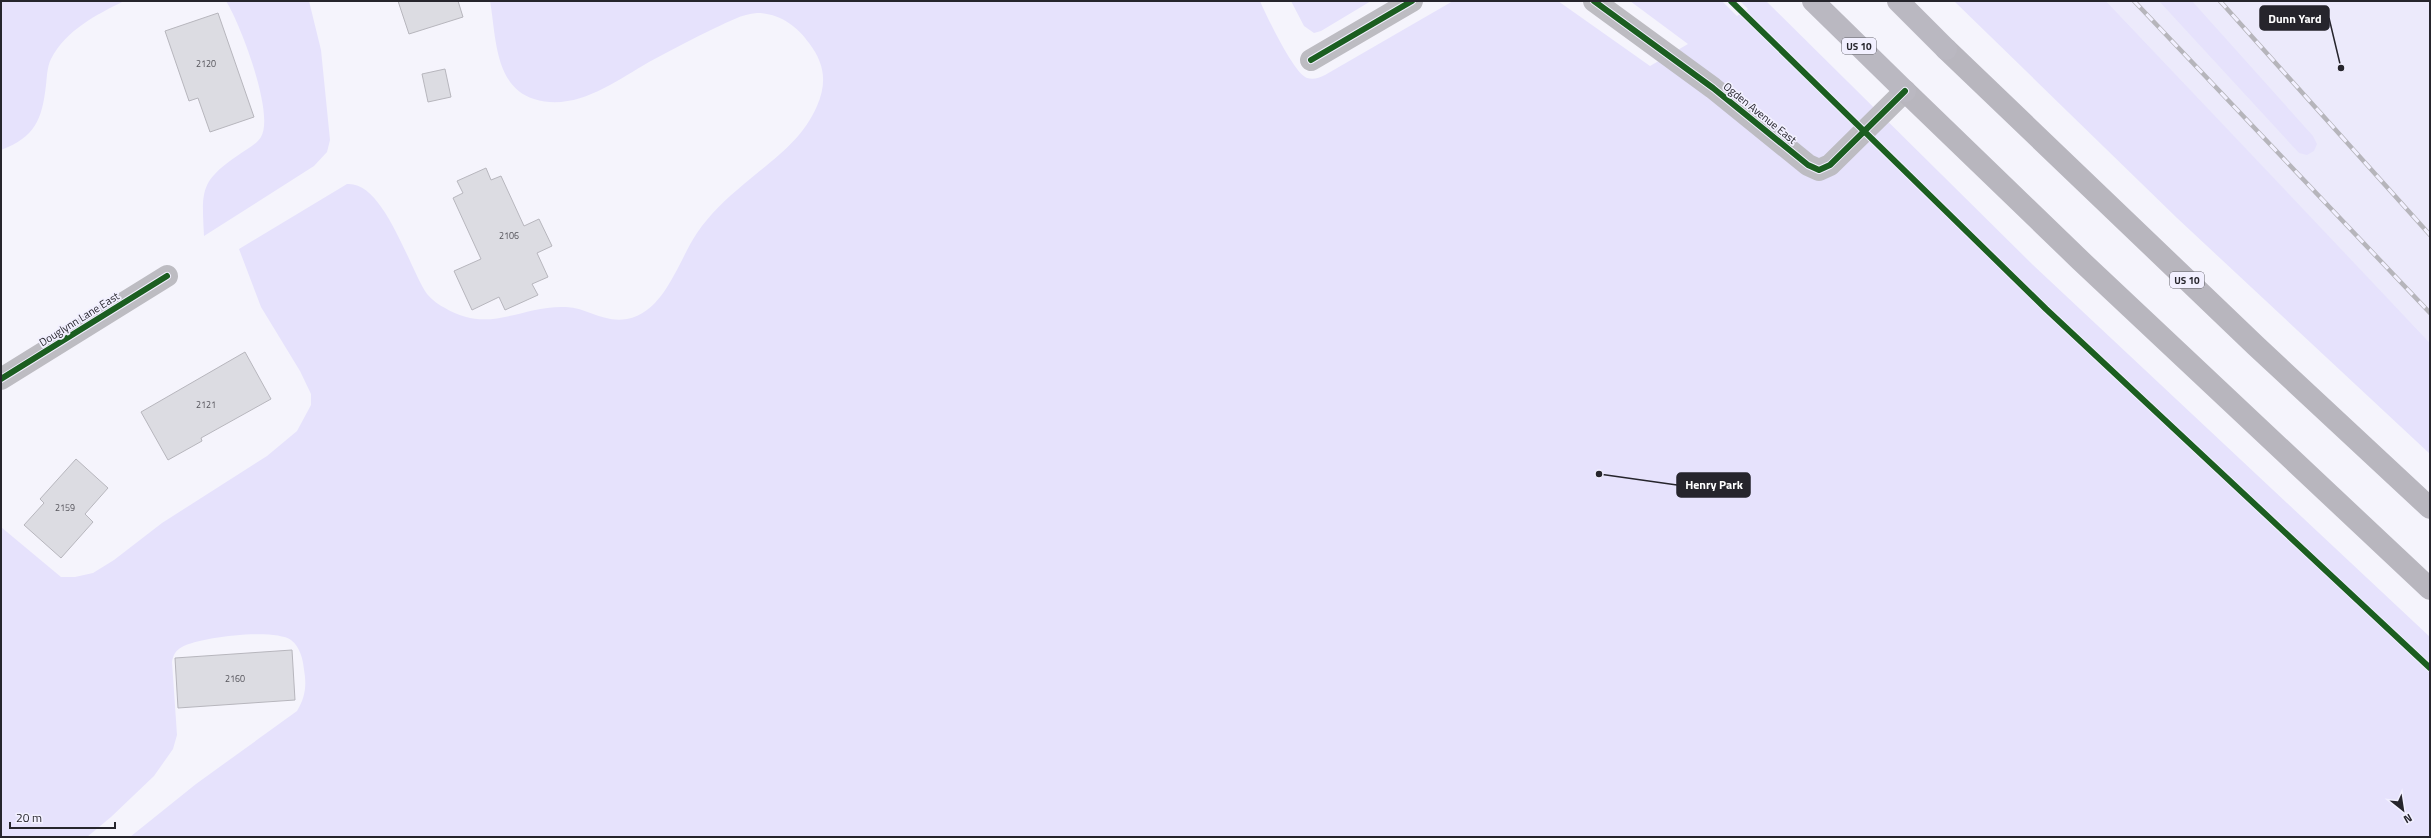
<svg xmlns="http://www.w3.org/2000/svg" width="2431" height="838" viewBox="0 0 2431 838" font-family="'Titillium Web',sans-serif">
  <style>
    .built { fill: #eceafb }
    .green { fill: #e6e2fc }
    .building { fill: #dcdce2; stroke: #b7b6bd }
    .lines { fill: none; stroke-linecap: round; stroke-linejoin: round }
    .minor { stroke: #bdbcc2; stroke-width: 22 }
    .trunk { stroke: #b8b6be; stroke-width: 22 }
    .motorway { stroke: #bab8c1; stroke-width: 22 }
    .rail-casing { stroke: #b6b5bb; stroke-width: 4.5 }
    .rail { stroke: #f2f0ff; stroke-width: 3; stroke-dasharray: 9; stroke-linecap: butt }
    .cycleway-casing { stroke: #f2f0ff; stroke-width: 8 }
    .cycleway { stroke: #1b5e20; stroke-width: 6 }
    .labels { text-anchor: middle; stroke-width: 3.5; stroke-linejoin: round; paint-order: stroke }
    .number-label { font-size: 9px; fill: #54535a }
    .shield { fill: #f2f0ff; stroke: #63626b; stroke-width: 1 }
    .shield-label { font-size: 10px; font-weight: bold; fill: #26252c }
    .street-label { font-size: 11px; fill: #26252c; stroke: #f2f0ff }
    .leader { fill: none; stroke: #26252c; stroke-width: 1.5 }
    .callout-dot { fill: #26252c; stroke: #f2f0ff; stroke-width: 1.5 }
    .callout { fill: #26252c; stroke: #26252c; stroke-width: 1.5 }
    .callout-label { font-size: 12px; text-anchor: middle; font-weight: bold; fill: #fff }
  </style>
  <rect width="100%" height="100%" fill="#f5f4fc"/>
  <path class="built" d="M2106 1H2430V343L2324 232Z"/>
  <path class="green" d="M1 1H124C96 15 66 30 51 59 47 67 47 77 46 85 42 120 35 137 1 150Z
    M226 1H309L321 50 330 140 327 152 314 166 204 236C202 192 199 182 237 156 245 150 256 145 261 137 275 114 240 23 226 1Z
    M490 1H1260C1266 15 1294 74 1307 78 1313 80 1319 78 1325 75L1453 1H1558L1650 66 1688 44 1630 1H1722L1737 16 1748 9 1740 1H1766L2033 265 2430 637V837H130L196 784 297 711C305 698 307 686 304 670 303 659 300 647 291 640 274 628 200 637 182 647 176 650 173 655 172 662L177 735 173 749 154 776 111 817 87 837H1V527L61 577H75L93 573 114 560 162 523 267 456 297 431 311 405V394L300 371 261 307 239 249 347 184C384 181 409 268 427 294 432 300 439 305 445 308 490 335 521 305 566 307 588 308 603 323 627 319 665 312 678 261 697 233 710 214 726 199 744 184 771 161 802 141 817 106 827 83 825 64 809 43 797 26 779 13 757 13 742 14 728 22 715 28 692 39 671 50 649 62 614 82 576 112 534 99 494 87 496 34 490 1Z
    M1291 1H1371L1321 31 1314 33 1304 26Z
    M1954 1H2106L2430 343V454L2177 218Z
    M2159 1H2192L2313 136 2317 144 2314 151 2307 155 2299 153Z"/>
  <path class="building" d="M398 1H458L463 17 409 34Z
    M218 13 254 117 210 132 198 98 189 101 165 31Z
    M445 69 451 97 428 102 422 74Z
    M486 168 491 180 501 176 524 226 539 219 552 246 537 253 548 277 532 284 538 295 505 310 499 297 472 310 454 271 481 259 453 198 463 193 457 181Z
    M245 352 271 399 201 438 202 441 168 460 141 412Z
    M76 459 108 488 85 514 93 522 61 558 24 525 44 503 40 499Z
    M292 650 295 700 178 708 175 658Z"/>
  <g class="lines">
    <path class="minor" d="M1594 1 1713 88 1808 165 1819 170 1830 165 1905 91
      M1311 60 1412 1
      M1 379 167 276"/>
    <path class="trunk" d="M1946 49 2256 346 2430 508
      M1905 91 2080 260 2430 589"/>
    <path class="motorway" d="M1813 1 1905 91
      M1898 1 1946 49"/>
    <defs>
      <path id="rail" d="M2134 1 2430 313
        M2220 1 2430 235"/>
    </defs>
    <use href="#rail" class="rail-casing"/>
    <use href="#rail" class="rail"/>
    <defs>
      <path id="cycleway" d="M1594 1 1713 88 1808 165 1819 170 1830 165 1905 91
        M1731 1 2046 309 2430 668
        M1311 60 1412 1
        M1 379 167 276"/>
    </defs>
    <use href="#cycleway" class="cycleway-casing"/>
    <use href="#cycleway" class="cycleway"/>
  </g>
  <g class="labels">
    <g class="number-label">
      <text x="206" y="67">2120</text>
      <text x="509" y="239">2106</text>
      <text x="206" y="408">2121</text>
      <text x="65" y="511">2159</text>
      <text x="235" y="682">2160</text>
    </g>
    <g class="shield">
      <rect x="1842" y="38" width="34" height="16" rx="3"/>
      <rect x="2170" y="272" width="34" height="16" rx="3"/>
    </g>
    <g class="shield-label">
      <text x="1859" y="50">US 10</text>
      <text x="2187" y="284">US 10</text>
    </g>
    <g class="street-label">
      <text transform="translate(1760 113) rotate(39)" y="4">Ogden Avenue East</text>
      <text transform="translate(79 319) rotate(-32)" y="4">Douglynn Lane East</text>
    </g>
  </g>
  <path class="leader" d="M2341 68L2329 18M1599 474L1677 485"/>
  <g class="callout-dot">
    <circle cx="2341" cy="68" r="4"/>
    <circle cx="1599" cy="474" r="4"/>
  </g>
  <g class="callout">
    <rect x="2260" y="6" width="69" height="24" rx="4"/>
    <rect x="1677" y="473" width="73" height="24" rx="4"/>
  </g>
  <g class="callout-label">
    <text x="2295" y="23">Dunn Yard</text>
    <text x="1714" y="489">Henry Park</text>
  </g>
  <rect width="2431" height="838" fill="none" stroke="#26252c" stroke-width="4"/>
  <g transform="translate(2403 810) rotate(150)" stroke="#f2f0ff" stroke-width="3" paint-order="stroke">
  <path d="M0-3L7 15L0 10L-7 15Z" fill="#26252c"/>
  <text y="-6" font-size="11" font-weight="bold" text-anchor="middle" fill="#26252c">N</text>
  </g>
  <path d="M10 822v6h105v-6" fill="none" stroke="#26252c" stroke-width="2"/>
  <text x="16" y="822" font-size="12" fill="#26252c" stroke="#f2f0ff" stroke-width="3" paint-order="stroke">20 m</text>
</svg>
